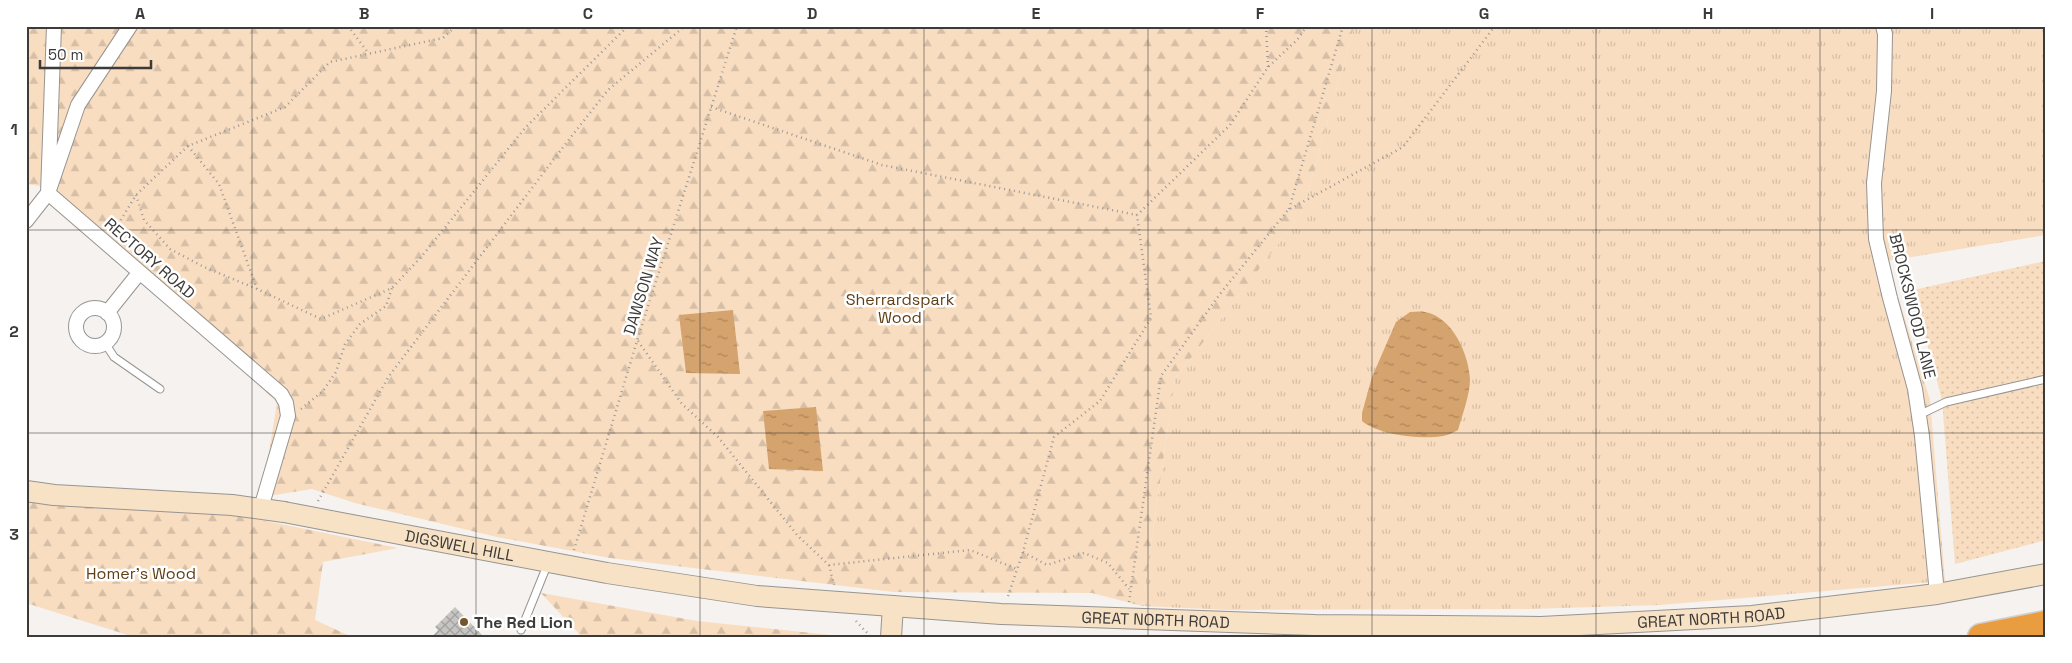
<svg xmlns="http://www.w3.org/2000/svg" width="2072" height="663" viewBox="0 0 2072 663" font-family="'Space Grotesk',sans-serif">
  <style>
    .grass { fill: url(#grass-tufts) }
    .forest { fill: url(#forest-firs) }
    .garden { fill: url(#garden-dots) }
    .water { fill: url(#water-ripples) }
    .building { fill: url(#building-cross-hatch) }
    .lines { fill: none; stroke-linecap: round; stroke-linejoin: round }
    .lane-casing { stroke: #979491; stroke-width: 9 }
    .street-casing { stroke: #979491; stroke-width: 16 }
    .secondary-casing { stroke: #979491; stroke-width: 22 }
    .highway-casing { stroke: #d0d0d0; stroke-width: 29 }
    .path { stroke: #9a9896; stroke-width: 2.5; stroke-dasharray: 1 4; stroke-linecap: butt }
    .lane { stroke: #fff; stroke-width: 7 }
    .street { stroke: #fff; stroke-width: 14 }
    .secondary { stroke: #f8e2c5; stroke-width: 20 }
    .highway { stroke: #e99d3e; stroke-width: 26 }
    .secondary-bridge-casing { stroke: #979491; stroke-width: 22; stroke-linecap: butt }
    .secondary-bridge { stroke: #f8e2c5; stroke-width: 20 }
    .grid { fill: none; stroke: #3d3b3a; stroke-width: 1; stroke-opacity: 0.55 }
    .poi-dot { fill: #76542c; stroke: #fff; stroke-width: 2 }
    .labels { text-anchor: middle; stroke-width: 5; stroke-linejoin: round; paint-order: stroke }
    .street-label { font-size: 16px; fill: #3d3b3a; stroke: #fff }
    .park-label { font-size: 16px; fill: #603e15; stroke: #fff }
    .poi-label { font-size: 16px; font-weight: bold; fill: #3d3b3a; stroke: #fff; text-anchor: start }
    .neatline { fill: none; stroke: #3d3b3a; stroke-width: 2 }
    .grid-label { font-size: 16px; text-anchor: middle; font-weight: bold; fill: #3d3b3a }
  </style>
  <defs>
    <pattern id="grass-tufts" width="24" height="20" patternUnits="userSpaceOnUse" patternTransform="scale(1.25)"><rect width="24" height="20" fill="#f8ddc0"/><path d="M3 7l-1-3M5 7V3M7 7l1-3M15 17l-1-3M17 17v-4M19 17l1-3" fill="none" stroke="#d6bfa6"/></pattern>
    <pattern id="forest-firs" width="22" height="20" patternUnits="userSpaceOnUse" patternTransform="scale(1.25)"><rect width="22" height="20" fill="#f8ddc0"/><path d="M5 1l3.5 6h-7zM16 11l3.5 6h-7z" fill="#d6bfa6"/></pattern>
    <pattern id="garden-dots" width="8" height="8" patternUnits="userSpaceOnUse" patternTransform="scale(1.25)"><rect width="8" height="8" fill="#f8ddc0"/><path d="M2 2h.1M6 6h.1" fill="none" stroke="#d6bfa6" stroke-width="1.8" stroke-linecap="round"/></pattern>
    <pattern id="water-ripples" width="26" height="14" patternUnits="userSpaceOnUse" patternTransform="scale(1.25)"><rect width="26" height="14" fill="#d4a36e"/><path d="M2 4q2-2 4 0t4 0M15 11q2-2 4 0t4 0" fill="none" stroke="#ad865b"/></pattern>
    <pattern id="building-cross-hatch" width="8" height="8" patternUnits="userSpaceOnUse" patternTransform="scale(1.25)"><rect width="8" height="8" fill="#c7c5c2"/><path d="M0 0l8 8M0 8l8-8" fill="none" stroke="#a3a19f"/></pattern>
  </defs>
  <rect width="100%" height="100%" fill="#f5f2ef"/>
  <path class="grass" d="M1354 26H2046V235L1887 261 1930 400 1945 581 1660 605 1529 609 1229 610 1142 606 1175 379 1302 213Z"/>
  <path class="forest" d="M26 26H1354L1302 213 1175 379 1142 606 1092 593 894 592 760 576 610 558 497 537 355 503 312 489 262 497 277 402 40 186 26 184Z
    M26 500 247 517 398 548 323 562 315 620 352 637H134L26 603Z
    M541 593 697 621 849 637H582Z"/>
  <path class="garden" d="M2046 261V540L1955 564 1942 400 1913 290Z"/>
  <path class="water" d="M733 310 740 374 686 373 679 315Z
    M1410 312C1415 312 1421 311 1425 312 1453 317 1469 355 1470 380 1470 394 1462 416 1458 430 1454 432 1448 435 1443 436 1423 440 1378 435 1362 421V413L1372 377 1396 322Z
    M816 407 823 471 769 469 763 411Z"/>
  <path class="building" d="M455 607 484 637H432L438 630 435 627Z"/>
  <g class="lines">
    <defs>
      <path id="lane" d="M105 343 114 357 160 389
        M1919 415 1946 402 2046 379
        M521 630 548 563"/>
      <path id="street" d="M130 26 78 105 48 193 281 394 286 403 288 416 261 508
        M1883 26 1885 34 1884 91 1874 183 1876 239 1890 298 1915 389 1922 436 1937 594
        M26 221 48 193 54 26
        M76 327a19 19 0 1 1 38 0a19 19 0 1 1-38 0Z
        M107 313 139 273"/>
      <g id="secondary">
        <path d="M26 491 54 495 232 505 284 512"/>
        <path id="s1" d="M331 521 607 573 757 596 1001 614 1315 625 1541 627 1752 616 1937 594 2046 574"/>
        <path d="M891 637 893 606"/>
      </g>
      <path id="highway" d="M1981 637 2046 624"/>
    </defs>
    <use href="#lane" class="lane-casing"/>
    <use href="#street" class="street-casing"/>
    <use href="#secondary" class="secondary-casing"/>
    <use href="#highway" class="highway-casing"/>
    <path class="path" d="M348 26 369 54
      M1266 26 1268 67
      M711 107 882 165 1137 215
      M188 146 219 184 257 289
      M136 195 144 220 170 249 204 267 257 289 321 319 392 288 422 256 525 128 628 26
      M1289 209 1343 26
      M113 233 136 195 188 146 285 107 330 62 443 38 456 26
      M638 341 682 404 718 437 798 536 829 565 970 550 1017 569
      M301 409 323 391 336 372 345 344 360 324 386 306 392 288
      M318 501 389 376 567 142 608 90 685 26
      M574 550 637 341 737 26
      M1023 552 1047 565 1084 553 1108 563 1129 589
      M829 565 834 585
      M1008 596 1023 552 1054 437 1100 401 1151 318 1137 215 1230 125 1268 67 1297 40 1307 26
      M1129 602 1161 376 1220 294 1288 210 1403 147 1495 26
      M856 621 871 637"/>
    <use href="#lane" class="lane"/>
    <use href="#street" class="street"/>
    <use href="#secondary" class="secondary"/>
    <use href="#highway" class="highway"/>
    <defs>
      <path id="secondary-bridge" d="M284 512 331 521"/>
    </defs>
    <use href="#secondary-bridge" class="secondary-bridge-casing"/>
    <use href="#secondary-bridge" class="secondary-bridge"/>
  </g>
  <path class="grid" d="M252 26V637M476 26V637M700 26V637M924 26V637M1148 26V637M1372 26V637M1596 26V637M1820 26V637M26 230H2046M26 433H2046"/>
  <circle class="poi-dot" cx="464" cy="622" r="5"/>
  <g class="labels">
    <g class="street-label">
      <text transform="translate(150 258) rotate(41)" y="6">RECTORY ROAD</text>
      <text transform="translate(643 286) rotate(-73)" y="6">DAWSON WAY</text>
      <text transform="translate(1913 306) rotate(76)" y="6">BROCKSWOOD LANE</text>
      <text dy="6" stroke="none"><textPath href="#s1" startOffset="131">DIGSWELL HILL</textPath></text>
      <text dy="6" stroke="none"><textPath href="#s1" startOffset="1388">GREAT NORTH ROAD</textPath></text>
      <text dy="6" stroke="none"><textPath href="#s1" startOffset="832">GREAT NORTH ROAD</textPath></text>
    </g>
    <g class="park-label">
      <text x="900" y="305">Sherrardspark<tspan x="900" dy="18">Wood</tspan></text>
      <text x="141" y="579">Homer's Wood</text>
    </g>
    <g class="poi-label">
      <text x="474" y="628">The Red Lion</text>
    </g>
  </g>
  <rect width="2072" height="663" fill="none" stroke="#ffffff" stroke-width="55"/>
  <path d="M40 60v8h111v-8" fill="none" stroke="#3d3b3a" stroke-width="2.5"/>
  <text x="48" y="60" font-size="15" fill="#3d3b3a" stroke="#ffffff" stroke-width="4" paint-order="stroke">50 m</text>
  <rect x="28" y="28" width="2016" height="608" class="neatline"/>
  <g class="grid-label">
    <text x="140" y="19">A</text>
    <text x="364" y="19">B</text>
    <text x="588" y="19">C</text>
    <text x="812" y="19">D</text>
    <text x="1036" y="19">E</text>
    <text x="1260" y="19">F</text>
    <text x="1484" y="19">G</text>
    <text x="1708" y="19">H</text>
    <text x="1932" y="19">I</text>
    <text x="14" y="135">1</text>
    <text x="14" y="337">2</text>
    <text x="14" y="540">3</text>
  </g>
</svg>
